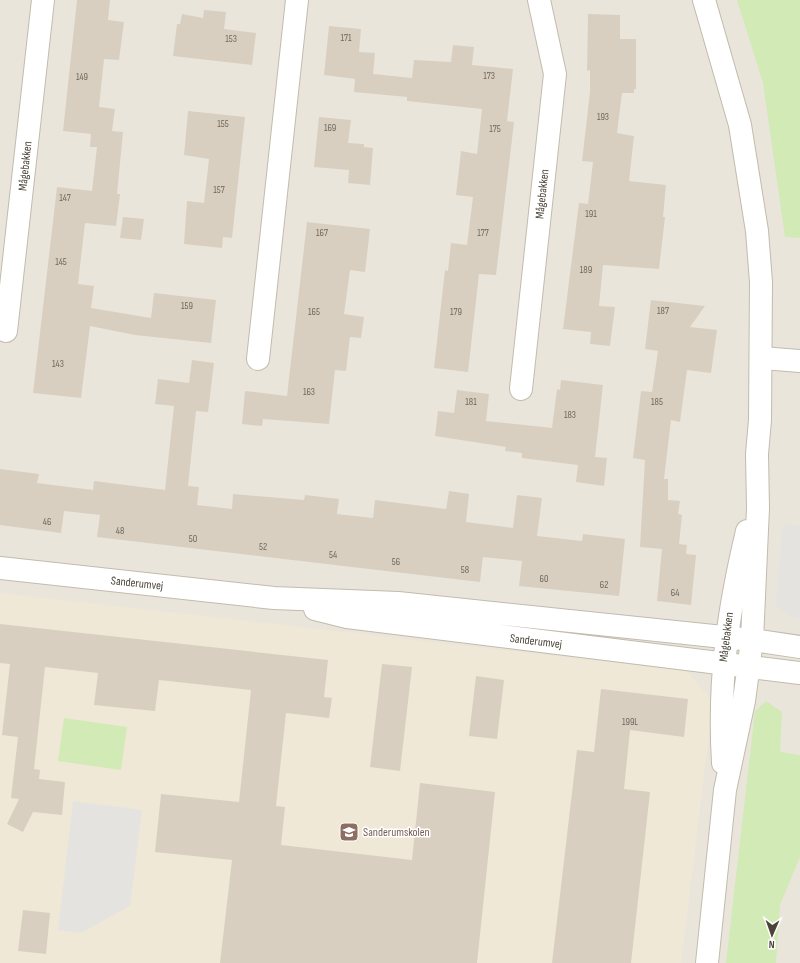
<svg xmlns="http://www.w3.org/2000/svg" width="800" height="963" viewBox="0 0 800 963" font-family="'Sofia Sans Condensed',sans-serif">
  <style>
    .residential { fill: #eae5da }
    .education { fill: #efe8d6 }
    .green { fill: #d2eab5 }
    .parking { fill: #e5e3e0 }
    .building { fill: #d8cfc1 }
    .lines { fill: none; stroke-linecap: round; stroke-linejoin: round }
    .minor-casing { stroke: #c2bbae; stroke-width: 24 }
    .tertiary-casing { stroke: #c2bbae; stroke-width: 24 }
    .minor { stroke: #fff; stroke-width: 22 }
    .tertiary { stroke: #fff; stroke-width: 22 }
    .labels { text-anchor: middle; stroke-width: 3; stroke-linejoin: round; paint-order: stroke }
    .number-label { font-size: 10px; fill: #6e675b }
    .street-label { font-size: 12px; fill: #4b4439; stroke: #fff }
    .education-label { font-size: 12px; fill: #785e54; stroke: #fff; text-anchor: start }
  </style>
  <rect width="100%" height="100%" fill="#f6f3ec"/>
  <path class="residential" d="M0 0H800V963H0Z"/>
  <path class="education" d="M0 593 687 671 713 702 681 963H0Z"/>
  <path class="green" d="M737 0H800V238L785 237 763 83Z
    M766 701 782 712 780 752 800 755V857L780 905 776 963H726L755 711Z
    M64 718 127 727 121 770 58 761Z"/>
  <path class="parking" d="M783 524 800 526V619L794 618 775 606Z
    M73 801 142 810 130 906 81 933 58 930Z"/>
  <path class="building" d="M77 0H110L108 20 124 22 119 60 104 59 99 107 115 109 112 131 123 132 117 194H120L116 226 85 223 78 284 94 286 91 308 151 318 154 293 216 300 211 343 135 335 90 326 81 398 33 393 57 187 92 191 97 147H90L91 134 63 131Z
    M204 10 226 12 224 29 256 33 252 65 173 56 177 24H180L182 14 203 18Z
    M588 14 620 15V39H636V89H634V93H622L617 133 634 136 629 181 666 185 663 217H665L659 269 603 265 599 306 615 307 610 346 590 344 591 332 563 329 579 203 588 204 593 162 582 161 590 92V70L587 71Z
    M329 26 361 29 359 52 375 53 373 74 412 78 414 60 451 62 453 45 474 47 472 65 513 69 507 121 514 122 496 275 479 274 468 372 434 368 445 270 448 271 451 243 467 245 473 197 456 195 461 151 477 154 482 109 407 101V97L354 92 355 79 324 75Z
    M188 111 245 117 232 238 223 237 222 248 184 244 187 201 204 203 209 159 184 155Z
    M319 117 351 120 348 143 364 144V147L373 148 370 185 348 183 349 170 314 167Z
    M123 217 144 219 141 240 120 238Z
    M307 222 370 229 365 272 350 270 344 314 364 317 361 338 350 337 346 371 335 370 329 424 263 419 262 426 242 424 245 391 287 396Z
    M651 300 705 306 690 327 717 330 711 373 687 370 680 422 671 420 664 479H668V500L680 501 678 514 682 515 679 544 687 545 686 554 696 555 691 605 657 601 662 549 640 547 645 460 633 458 641 391 652 392 658 351 645 349Z
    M192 360 214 363 208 412 196 411 188 486 199 487 197 505 232 509 233 494 304 500 305 495 339 499 337 514 373 518 375 500 446 509 449 491 469 494 466 522 513 528 517 495 542 498 537 536 582 541 583 534 625 539 619 596 519 586 522 561 483 557 480 582 97 537 100 515 64 511 61 533 0 525V469L39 474 37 483 93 490 94 481 165 490 174 406 155 404 158 379 189 383Z
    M561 380 603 385 595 457 607 458 604 486 576 482 578 465 522 458V453L505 451 506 447 435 436 438 411 454 413 457 390 489 394 486 421 552 428 557 389 560 390Z
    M0 624 328 660 324 697 332 698 329 718 286 713 276 806 285 807 281 845 412 860 420 783 495 792 477 963H220L232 860 155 852 161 794 239 802 251 690 159 680 155 711 94 705 98 673 45 667 34 769 40 770 39 779 65 782 62 815 33 812 23 832 7 824 19 799 11 798 18 737 2 735 10 664 0 663Z
    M382 664 412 667 400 771 370 767Z
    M476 676 504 680 497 739 469 736Z
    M601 689 688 699 684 737 630 730 624 789 650 792 631 963H552L577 750 594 752Z
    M23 910 50 913 46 954 18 951Z"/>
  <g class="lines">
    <defs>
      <path id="minor" d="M6 331 43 0
        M761 358 800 361
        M258 359 297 0
        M521 389 555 74 539 0"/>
      <path id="tertiary" d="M704 0 740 125 757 231 761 282 760 420 757 454 758 508 752 640 744 701 725 790 707 963
        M0 568 274 598 398 603 752 640 800 647
        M315 609 347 617 800 673
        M723 763C718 680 728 611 747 531"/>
    </defs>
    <use href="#minor" class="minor-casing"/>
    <use href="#tertiary" class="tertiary-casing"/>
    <use href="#minor" class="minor"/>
    <use href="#tertiary" class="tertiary"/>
  </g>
  <defs>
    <symbol id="school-square" viewBox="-11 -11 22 22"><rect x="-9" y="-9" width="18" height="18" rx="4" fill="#8d6e63" stroke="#fff"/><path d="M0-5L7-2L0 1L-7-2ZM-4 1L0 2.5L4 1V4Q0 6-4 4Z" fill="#fff"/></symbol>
  </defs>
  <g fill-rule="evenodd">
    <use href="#school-square" x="338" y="821" width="22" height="22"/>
  </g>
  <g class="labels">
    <g class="number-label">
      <text x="346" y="41">171</text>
      <text x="231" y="42">153</text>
      <text x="489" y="79">173</text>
      <text x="82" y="80">149</text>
      <text x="603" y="120">193</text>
      <text x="223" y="127">155</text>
      <text x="330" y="131">169</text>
      <text x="495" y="132">175</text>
      <text x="219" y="193">157</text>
      <text x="65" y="201">147</text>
      <text x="591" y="217">191</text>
      <text x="322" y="236">167</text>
      <text x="483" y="236">177</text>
      <text x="61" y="265">145</text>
      <text x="586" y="273">189</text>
      <text x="187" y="309">159</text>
      <text x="663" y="314">187</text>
      <text x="314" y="315">165</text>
      <text x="456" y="315">179</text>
      <text x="58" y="367">143</text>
      <text x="309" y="395">163</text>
      <text x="471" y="405">181</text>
      <text x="657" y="405">185</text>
      <text x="570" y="418">183</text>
      <text x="47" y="525">46</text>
      <text x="120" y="534">48</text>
      <text x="193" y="542">50</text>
      <text x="263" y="550">52</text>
      <text x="333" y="558">54</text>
      <text x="396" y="565">56</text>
      <text x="465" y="573">58</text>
      <text x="544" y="582">60</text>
      <text x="604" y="588">62</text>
      <text x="675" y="596">64</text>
      <text x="630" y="725">199L</text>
    </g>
    <g class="street-label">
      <text transform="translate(25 166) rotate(-84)" y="4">Mågebakken</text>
      <text transform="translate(542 194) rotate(-84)" y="4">Mågebakken</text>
      <text transform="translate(137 583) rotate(6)" y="4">Sanderumvej</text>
      <text transform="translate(726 637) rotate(-83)" y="4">Mågebakken</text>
      <text transform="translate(536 641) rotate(7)" y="4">Sanderumvej</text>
    </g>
    <g class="education-label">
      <text x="363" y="836">Sanderumskolen</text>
    </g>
  </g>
  <g transform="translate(772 935) rotate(182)" stroke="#ffffff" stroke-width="3" paint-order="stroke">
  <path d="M0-3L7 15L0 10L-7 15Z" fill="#4b4439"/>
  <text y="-6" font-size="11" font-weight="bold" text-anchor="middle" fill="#4b4439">N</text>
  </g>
</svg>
